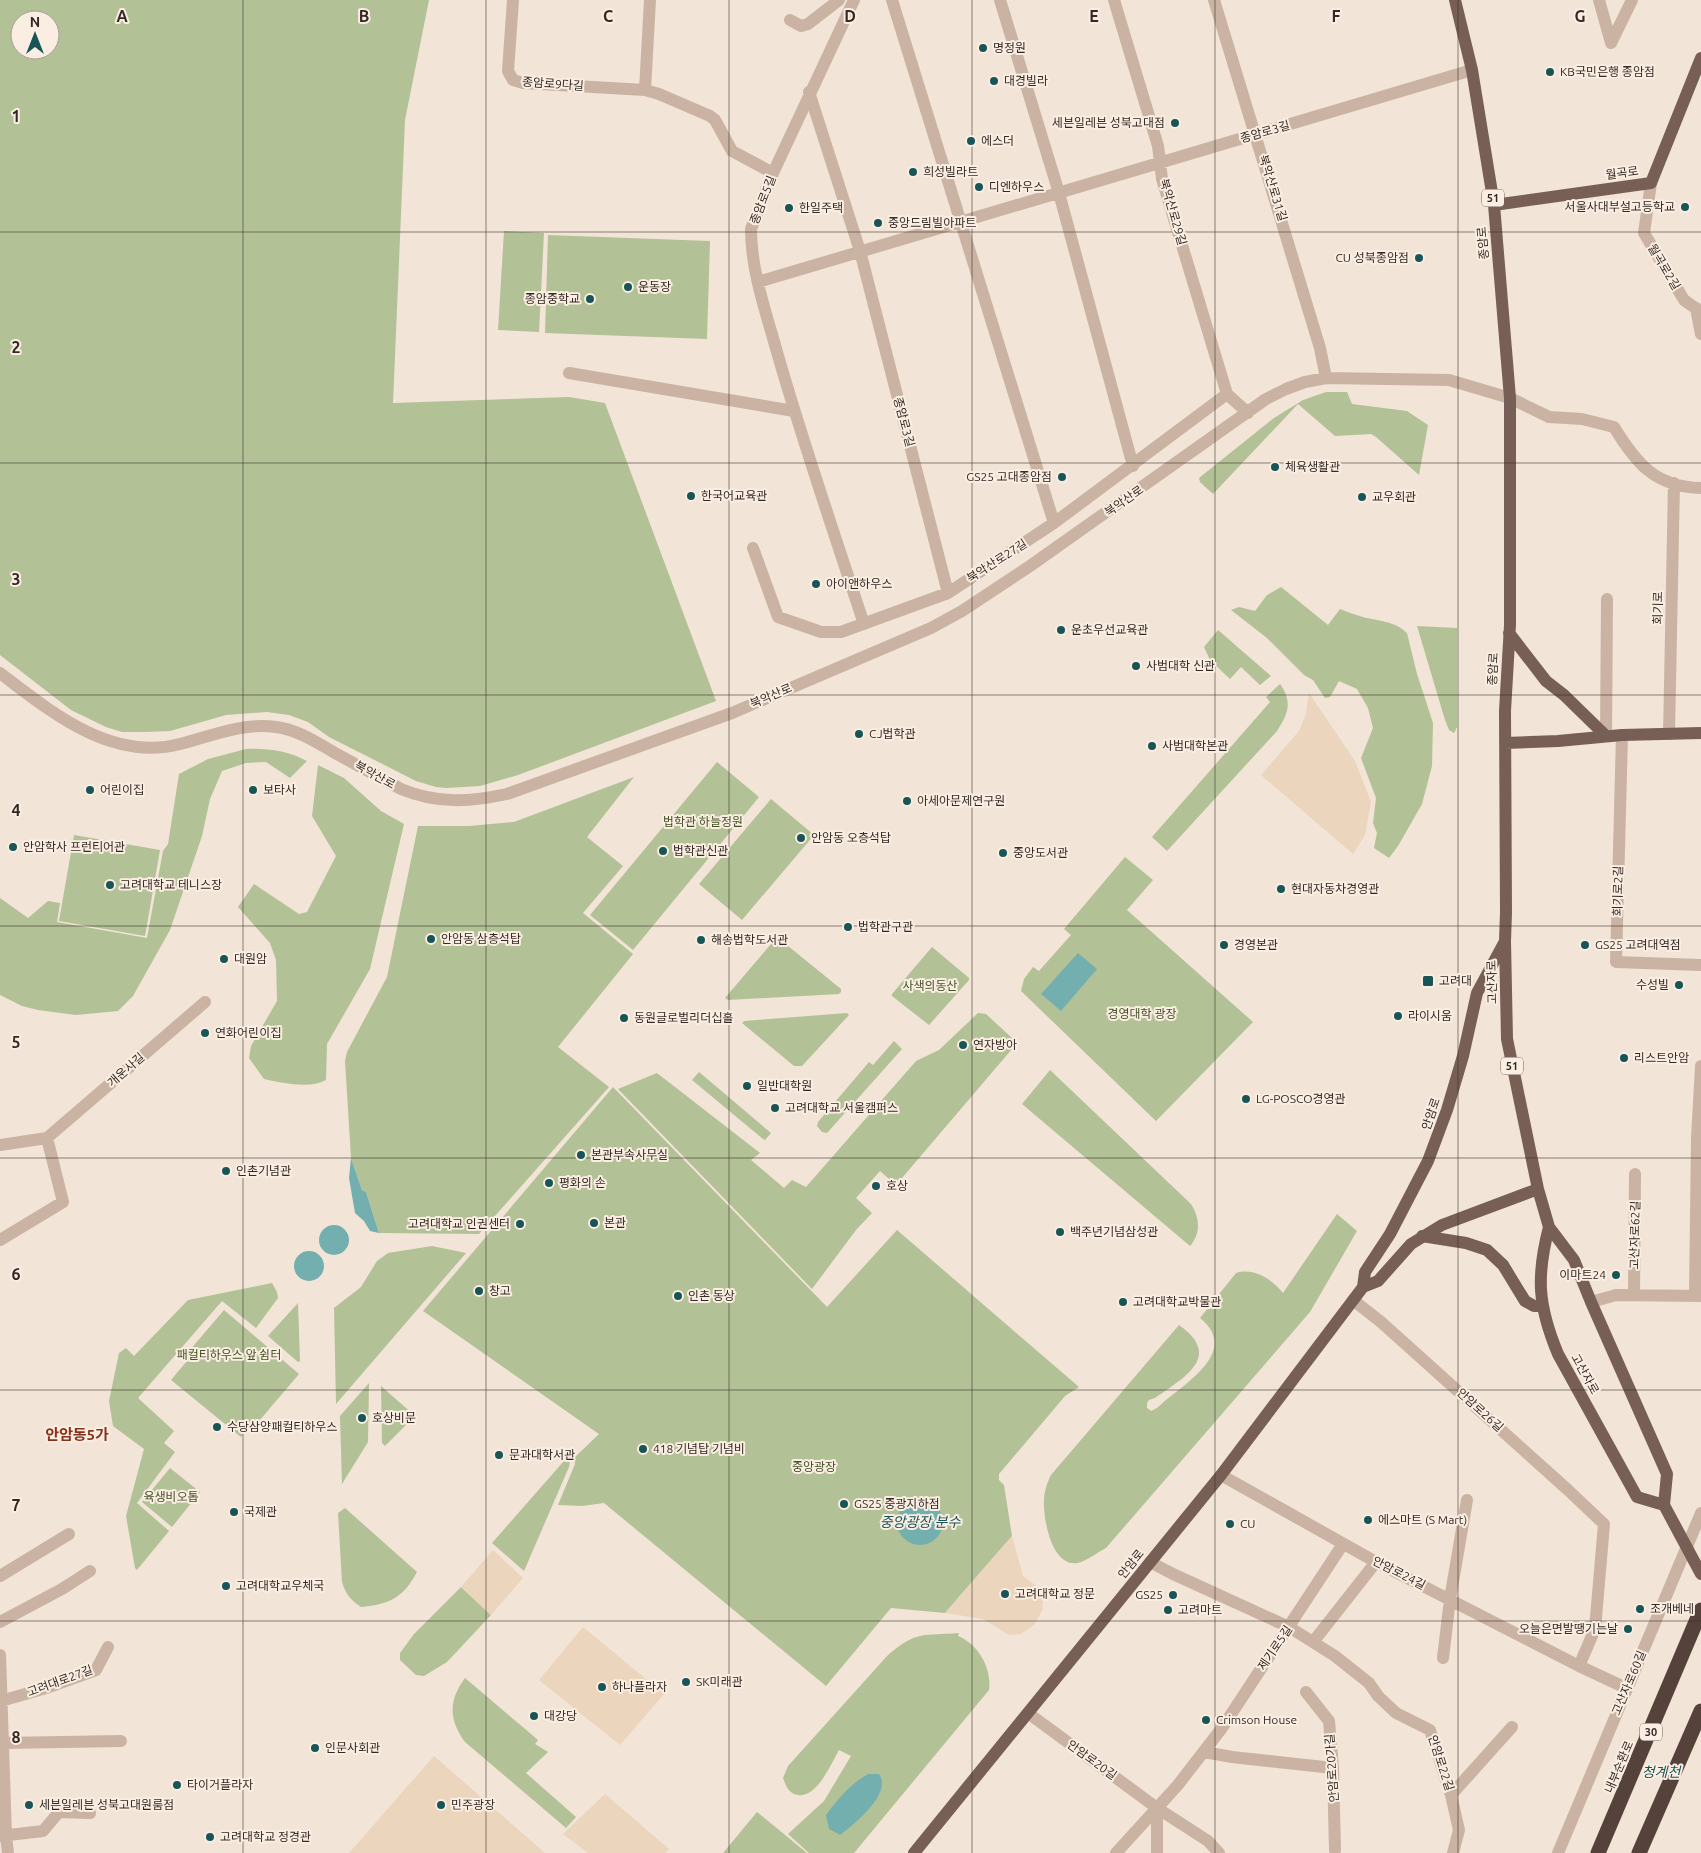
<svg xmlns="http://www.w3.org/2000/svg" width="1701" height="1853" viewBox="0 0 1701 1853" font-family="Ubuntu,'Noto Sans KR',sans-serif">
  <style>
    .green { fill: #b3c196; fill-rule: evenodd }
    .plaza { fill: #ebd5bc }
    .water { fill: #74afb0 }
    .pier { fill: #f2e4d6 }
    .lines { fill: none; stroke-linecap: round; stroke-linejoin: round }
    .minor { stroke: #cab3a2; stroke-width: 12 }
    .major { stroke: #775f55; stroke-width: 12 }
    .highway { stroke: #55433b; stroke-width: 15 }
    .grid { fill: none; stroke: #342925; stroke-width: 1; stroke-opacity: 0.55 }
    .poi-dot { fill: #195457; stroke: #faeee2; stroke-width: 2 }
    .labels { text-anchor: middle; stroke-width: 4; stroke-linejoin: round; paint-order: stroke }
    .shield { fill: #faeee2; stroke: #6f645e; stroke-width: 1 }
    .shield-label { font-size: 11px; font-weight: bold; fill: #342925 }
    .poi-label { font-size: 12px; fill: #342925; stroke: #faeee2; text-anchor: start }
    .street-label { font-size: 12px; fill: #342925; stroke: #faeee2 }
    .park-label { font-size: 12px; fill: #445327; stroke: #faeee2 }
    .water-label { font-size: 14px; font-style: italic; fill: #195457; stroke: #faeee2 }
    .quarter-label { font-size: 15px; font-weight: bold; fill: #87321a; stroke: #faeee2 }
    .grid-label { font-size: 16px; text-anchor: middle; font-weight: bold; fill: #342925; stroke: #faeee2; stroke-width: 4; stroke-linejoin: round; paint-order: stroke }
  </style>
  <rect width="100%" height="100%" fill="#f2e4d6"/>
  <path class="green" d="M0 0H429L405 120 393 403 569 397 605 403 716 701 518 775 480 786 446 788 436 787 416 781 329 737 308 722 289 715 267 712 226 715 170 731 144 732H122L106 727 71 710 0 655ZM20 20H50V50H20Z
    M504 231 544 233 539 332 498 330Z
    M548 235 710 241 707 339 545 333Z
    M1326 392H1347L1352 404 1407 411 1428 425 1419 475 1376 437 1371 434 1335 436 1298 404 1213 494 1200 482 1199 478 1274 418 1303 400Z
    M1281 587 1328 625 1340 609C1348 612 1355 615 1363 617 1378 621 1395 621 1407 633L1417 674 1433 723 1432 766 1422 804 1398 846 1389 858 1374 848 1377 833 1373 823 1376 798 1361 758 1373 728 1368 708 1357 689 1339 681 1330 697 1325 698 1313 680 1304 675 1267 638 1231 610 1239 607 1255 611 1267 595Z
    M1417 626 1457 628V727L1454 733 1449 730 1445 720Z
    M1218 630 1271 676 1260 685 1241 667 1230 679 1210 660 1204 647Z
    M1280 684C1293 702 1288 714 1277 731L1167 851 1152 837 1270 702 1266 697Z
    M246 749C268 748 288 751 307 761L290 778 266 762 246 763 222 771 210 799 202 836 170 930 133 996 118 1011 76 1015 38 1010 22 1006 0 995V898L28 918 48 901 60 903 57 922 147 938 163 851 168 844 179 774 208 759Z
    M717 762 759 797 633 950 590 915Z
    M318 765 344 778 381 811 404 824 370 969 327 1044 326 1080C309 1089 283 1083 264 1079L249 1058 251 1046 277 1001 276 960 270 943 238 907 254 884 299 914 307 912 336 856 312 816Z
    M634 777 587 837 623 866 583 913 633 954 558 1047 609 1087 479 1234 379 1233 366 1192 362 1190 351 1158 345 1061 347 1052 387 977 418 826H469L514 822Z
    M771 799 814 835 742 920 699 884Z
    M74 835 160 850 145 936 59 921Z
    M1125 857 1153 880 1127 910 1253 1022 1156 1121 1021 991 1024 979 1033 967 1039 971 1071 935 1064 929Z
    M777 937 841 989V992L839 994 728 1000 725 998Z
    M932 947 969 978V980L929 1025 892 996V994Z
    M847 1013 849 1015 802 1066H794L742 1023 744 1021Z
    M978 1013 986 1014 1012 1038 1014 1043 1012 1049 896 1185 880 1171 856 1198 872 1213 856 1230 812 1289 618 1089 657 1073 760 1153 751 1160 784 1188 792 1180 806 1187 916 1061 939 1050Z
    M894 1041 902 1049 827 1133 822 1132 817 1126 818 1122 869 1062 873 1065Z
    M1050 1070 1191 1204C1200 1218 1201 1233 1190 1246L1022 1104Z
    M699 1072 771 1133 765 1140 763 1139 692 1080Z
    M613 1087 827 1307 897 1230 1079 1387 1065 1396 999 1474V1480L1004 1485 1012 1536 945 1613 891 1608 826 1686 604 1503 582 1506 558 1505 575 1464 574 1458 599 1434 423 1311Z
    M1337 1214 1357 1231 1310 1312 1106 1548C1098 1552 1088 1560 1078 1563 1052 1568 1043 1519 1044 1501 1044 1492 1047 1483 1051 1475L1179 1325C1224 1357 1183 1378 1155 1398L1149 1400 1147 1403V1408L1151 1411 1157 1408C1179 1386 1243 1353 1200 1318L1236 1273C1254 1267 1273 1280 1283 1293Z
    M432 1246 466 1253 336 1404 334 1308 361 1287 377 1261 388 1253Z
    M272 1283 277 1292 278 1298 256 1328 222 1301 138 1398 174 1431 164 1443 175 1452 137 1503 169 1531 137 1570 135 1568 126 1516 144 1449 113 1426 109 1401 119 1353 126 1348 134 1356 188 1300Z
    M298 1303 300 1361 298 1362 268 1336Z
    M224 1310 299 1374 259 1421 256 1419 241 1437 171 1380 187 1361 184 1357Z
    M369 1383 368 1442 342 1484 340 1416Z
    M381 1386 415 1416 385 1446 382 1443Z
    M571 1453 569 1467 524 1571 492 1543Z
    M170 1468 200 1492 172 1527 142 1502Z
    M345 1508 417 1572C403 1598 390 1604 361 1607 351 1600 346 1595 342 1582L338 1513Z
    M461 1587 491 1615 447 1662 424 1676 416 1675 400 1660V1653L414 1634Z
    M959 1633 958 1636C978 1644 992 1668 989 1690L854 1853H809L788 1834 824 1801 851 1756 839 1750C831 1764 817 1798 798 1795 789 1794 786 1786 783 1778L788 1766 888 1655C917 1630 924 1636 959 1633Z
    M465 1678 538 1740 535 1744 548 1752 526 1773 576 1817 566 1828 465 1742C449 1720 448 1701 465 1678Z
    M757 1812 807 1853H723Z"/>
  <path class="plaza" d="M1309 693 1355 761 1371 802 1365 835 1353 854 1261 775 1299 731 1306 714Z
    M1012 1536 1023 1576 1039 1588 1042 1594 1043 1609 1034 1625 1021 1634 1009 1635 983 1619 945 1613Z
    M493 1550 523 1578 491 1615 461 1587Z
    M583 1627 664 1694 620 1745 539 1680Z
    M434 1756 545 1853H349Z
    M605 1794 669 1849 665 1853H588L563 1834Z"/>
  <path class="water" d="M1078 953 1097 969 1061 1011 1041 994Z
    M351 1158 362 1190 366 1192 379 1233 370 1231 364 1221 355 1213 349 1178Z
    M319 1240a15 15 0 1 1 30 0a15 15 0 1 1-30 0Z
    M294 1266a15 15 0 1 1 30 0a15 15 0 1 1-30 0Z
    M897 1522a23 23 0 1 1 46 0a23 23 0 1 1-46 0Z
    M868 1774H879C893 1793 854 1824 840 1835L829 1829 826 1815C838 1799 850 1784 868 1774Z"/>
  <path class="pier" d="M1701 1574V1756L1659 1853H1586L1684 1618 1682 1615 1699 1576Z"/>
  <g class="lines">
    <path class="minor" d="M513 0 508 71 513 80 523 83 645 90
      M650 0 645 90 659 94 710 116 715 120 732 151 773 173
      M854 0 773 173 751 229C751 271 766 312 777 352 803 443 834 533 864 624
      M892 0 1054 523
      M1000 0 1059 193 1133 466
      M1114 0 1158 146 1162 179 1227 394
      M1214 0 1320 348 1326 378
      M1599 0 1611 43 1632 0
      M790 20 801 26 808 24 839 0
      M809 92 860 251 948 593
      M1651 183 1644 233 1684 300 1701 312
      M758 282 1472 70
      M1696 308 1701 334
      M569 373 794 411
      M753 548 778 617 821 632H841L948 593 1054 523 1227 394 1248 413
      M0 673C51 712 111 762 180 744 211 736 244 722 276 727 298 730 316 742 335 753 357 765 379 777 401 789 437 804 470 802 507 794L732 713 931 628 962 611 1030 566 1266 399 1286 389 1305 382 1326 378 1449 380 1510 398 1549 417 1582 419 1614 427C1636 463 1655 487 1701 488
      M1669 734 1674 483
      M1622 735 1616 962 1701 965
      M1606 736 1607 599
      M47 1138 205 1002
      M0 1145 47 1138 63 1202 0 1240
      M1634 1295 1635 1174
      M1695 1295 1697 1138 1701 1066
      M1353 1300 1381 1322 1568 1490 1604 1524 1595 1629 1579 1666
      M1591 1302 1616 1295 1701 1296
      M1221 1475 1376 1562 1579 1666 1626 1688
      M1150 1562 1173 1574 1289 1627 1335 1656 1369 1683 1378 1696 1396 1713 1430 1730 1451 1795 1459 1830 1453 1853
      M0 1576 69 1534
      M0 1622 62 1589 90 1571
      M1313 1642 1376 1562
      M0 1655 6 1836 8 1853
      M1443 1658 1450 1599 1467 1500
      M1306 1692 1329 1721 1333 1768 1335 1850
      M1 1701 46 1688 96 1670 108 1647
      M1028 1713 1157 1808 1208 1841 1219 1853
      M3 1743 121 1741
      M1204 1752 1232 1757 1333 1768
      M1451 1795 1512 1727
      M0 1836 43 1831 59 1812 90 1813
      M1116 1853 1177 1786 1222 1728 1343 1544
      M1157 1853V1808
      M1558 1853 1701 1513"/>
    <path class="major" d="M1455 0 1472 70 1494 205 1510 398V625L1505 711 1506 912 1505 941 1507 1039 1538 1189 1549 1227 1574 1260 1591 1302 1667 1474 1664 1505 1701 1574
      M1494 205 1651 183 1701 58
      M1509 633 1546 681 1564 695 1606 736
      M1505 743 1558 741 1622 735 1701 733
      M1549 1227C1536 1277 1538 1306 1558 1354L1637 1497 1664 1505
      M1422 1236 1466 1243 1487 1250 1503 1265 1525 1301 1534 1306H1543
      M1363 1287 1378 1281 1411 1244 1442 1225 1538 1189
      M914 1853 1221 1475 1363 1287 1365 1272 1390 1234 1428 1161 1447 1110 1463 1056 1477 993 1504 943"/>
    <path class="highway" d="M1598 1853 1701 1610
      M1639 1853 1701 1711"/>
  </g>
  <path class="grid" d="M243 0V1853M486 0V1853M729 0V1853M972 0V1853M1215 0V1853M1458 0V1853M0 232H1701M0 463H1701M0 695H1701M0 926H1701M0 1158H1701M0 1390H1701M0 1621H1701"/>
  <g class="poi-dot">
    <circle cx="983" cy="48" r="5"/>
    <circle cx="1550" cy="72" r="5"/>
    <circle cx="994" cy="81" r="5"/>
    <circle cx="1175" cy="123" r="5"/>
    <circle cx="971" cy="141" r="5"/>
    <circle cx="913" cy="172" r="5"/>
    <circle cx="979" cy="187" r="5"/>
    <circle cx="1685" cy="207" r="5"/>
    <circle cx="789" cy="208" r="5"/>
    <circle cx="878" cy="223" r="5"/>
    <circle cx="1419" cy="258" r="5"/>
    <circle cx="628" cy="287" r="5"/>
    <circle cx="590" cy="299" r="5"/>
    <circle cx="1275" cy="467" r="5"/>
    <circle cx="1062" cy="477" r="5"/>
    <circle cx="691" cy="496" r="5"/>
    <circle cx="1362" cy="497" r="5"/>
    <circle cx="816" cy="584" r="5"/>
    <circle cx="1061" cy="630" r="5"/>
    <circle cx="1136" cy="666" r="5"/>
    <circle cx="859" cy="734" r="5"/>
    <circle cx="1152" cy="746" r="5"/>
    <circle cx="90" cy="790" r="5"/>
    <circle cx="253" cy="790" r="5"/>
    <circle cx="907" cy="801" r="5"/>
    <circle cx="801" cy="838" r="5"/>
    <circle cx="13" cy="847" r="5"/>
    <circle cx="663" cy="851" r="5"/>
    <circle cx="1003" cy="853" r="5"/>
    <circle cx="110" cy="885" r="5"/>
    <circle cx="1281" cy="889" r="5"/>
    <circle cx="848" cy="927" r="5"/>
    <circle cx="431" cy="939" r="5"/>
    <circle cx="701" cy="940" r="5"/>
    <circle cx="1224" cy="945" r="5"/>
    <circle cx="1585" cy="945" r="5"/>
    <circle cx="224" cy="959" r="5"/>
    <rect x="1422" y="975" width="12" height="12" rx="2.5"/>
    <circle cx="1679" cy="985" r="5"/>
    <circle cx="1398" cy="1016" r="5"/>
    <circle cx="624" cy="1018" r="5"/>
    <circle cx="205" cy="1033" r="5"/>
    <circle cx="963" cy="1045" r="5"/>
    <circle cx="1624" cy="1058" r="5"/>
    <circle cx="747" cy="1086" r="5"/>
    <circle cx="1246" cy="1099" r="5"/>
    <circle cx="775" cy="1108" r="5"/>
    <circle cx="581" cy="1155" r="5"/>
    <circle cx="226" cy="1171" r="5"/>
    <circle cx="549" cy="1183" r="5"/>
    <circle cx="876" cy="1186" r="5"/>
    <circle cx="594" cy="1223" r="5"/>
    <circle cx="520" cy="1224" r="5"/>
    <circle cx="1060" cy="1232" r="5"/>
    <circle cx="1616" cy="1275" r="5"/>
    <circle cx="479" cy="1291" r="5"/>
    <circle cx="678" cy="1296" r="5"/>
    <circle cx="1123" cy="1302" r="5"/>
    <circle cx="362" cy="1418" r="5"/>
    <circle cx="217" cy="1427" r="5"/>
    <circle cx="643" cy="1449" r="5"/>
    <circle cx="499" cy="1455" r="5"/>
    <circle cx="844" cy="1504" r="5"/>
    <circle cx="234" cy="1512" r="5"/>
    <circle cx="1368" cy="1520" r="5"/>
    <circle cx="1230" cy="1524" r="5"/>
    <circle cx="226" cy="1586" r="5"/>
    <circle cx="1005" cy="1594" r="5"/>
    <circle cx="1173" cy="1595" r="5"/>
    <circle cx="1640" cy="1609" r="5"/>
    <circle cx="1168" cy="1610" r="5"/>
    <circle cx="1628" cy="1629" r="5"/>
    <circle cx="686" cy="1682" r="5"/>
    <circle cx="602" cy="1687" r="5"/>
    <circle cx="534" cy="1716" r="5"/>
    <circle cx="1206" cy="1720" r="5"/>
    <circle cx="315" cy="1748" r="5"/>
    <circle cx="177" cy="1785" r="5"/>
    <circle cx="29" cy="1805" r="5"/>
    <circle cx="441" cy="1805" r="5"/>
    <circle cx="210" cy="1837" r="5"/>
  </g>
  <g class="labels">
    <g class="shield">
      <rect x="1482" y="189.5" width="22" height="17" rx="4"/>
      <rect x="1501" y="1057.5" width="22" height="17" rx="4"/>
      <rect x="1640" y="1723.5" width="22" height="17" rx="4"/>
    </g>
    <g class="shield-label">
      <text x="1493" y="202">51</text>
      <text x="1512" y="1070">51</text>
      <text x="1651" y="1736">30</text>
    </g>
    <g class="poi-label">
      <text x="993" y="52">명정원</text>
      <text x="1560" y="76">KB국민은행 종암점</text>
      <text x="1004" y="85">대경빌라</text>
      <text x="1165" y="127" text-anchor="end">세븐일레븐 성북고대점</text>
      <text x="981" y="145">에스더</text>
      <text x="923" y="176">희성빌라트</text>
      <text x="989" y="191">디엔하우스</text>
      <text x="1675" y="211" text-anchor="end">서울사대부설고등학교</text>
      <text x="799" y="212">한일주택</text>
      <text x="888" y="227">중앙드림빌아파트</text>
      <text x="1409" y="262" text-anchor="end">CU 성북종암점</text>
      <text x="638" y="291">운동장</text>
      <text x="580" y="303" text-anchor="end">종암중학교</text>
      <text x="1285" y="471">체육생활관</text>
      <text x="1052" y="481" text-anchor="end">GS25 고대종암점</text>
      <text x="701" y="500">한국어교육관</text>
      <text x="1372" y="501">교우회관</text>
      <text x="826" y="588">아이앤하우스</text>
      <text x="1071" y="634">운초우선교육관</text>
      <text x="1146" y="670">사범대학 신관</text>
      <text x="869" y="738">CJ법학관</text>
      <text x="1162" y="750">사범대학본관</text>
      <text x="100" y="794">어린이집</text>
      <text x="263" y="794">보타사</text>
      <text x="917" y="805">아세아문제연구원</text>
      <text x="811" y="842">안암동 오층석탑</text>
      <text x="23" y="851">안암학사 프런티어관</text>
      <text x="673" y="855">법학관신관</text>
      <text x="1013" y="857">중앙도서관</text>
      <text x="120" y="889">고려대학교 테니스장</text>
      <text x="1291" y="893">현대자동차경영관</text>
      <text x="858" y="931">법학관구관</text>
      <text x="441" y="943">안암동 삼층석탑</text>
      <text x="711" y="944">해송법학도서관</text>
      <text x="1234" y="949">경영본관</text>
      <text x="1595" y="949">GS25 고려대역점</text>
      <text x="234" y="963">대원암</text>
      <text x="1439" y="985">고려대</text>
      <text x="1669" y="989" text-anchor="end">수성빌</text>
      <text x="1408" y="1020">라이시움</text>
      <text x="634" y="1022">동원글로벌리더십홀</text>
      <text x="215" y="1037">연화어린이집</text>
      <text x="973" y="1049">연자방아</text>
      <text x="1634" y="1062">리스트안암</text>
      <text x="757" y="1090">일반대학원</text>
      <text x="1256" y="1103">LG-POSCO경영관</text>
      <text x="785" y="1112">고려대학교 서울캠퍼스</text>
      <text x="591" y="1159">본관부속사무실</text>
      <text x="236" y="1175">인촌기념관</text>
      <text x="559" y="1187">평화의 손</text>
      <text x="886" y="1190">호상</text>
      <text x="604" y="1227">본관</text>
      <text x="510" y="1228" text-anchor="end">고려대학교 인권센터</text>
      <text x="1070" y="1236">백주년기념삼성관</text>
      <text x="1606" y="1279" text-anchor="end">이마트24</text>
      <text x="489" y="1295">창고</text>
      <text x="688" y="1300">인촌 동상</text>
      <text x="1133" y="1306">고려대학교박물관</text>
      <text x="372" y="1422">호상비문</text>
      <text x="227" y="1431">수당삼양패컬티하우스</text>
      <text x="653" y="1453">418 기념탑 기념비</text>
      <text x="509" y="1459">문과대학서관</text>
      <text x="854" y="1508">GS25 중광지하점</text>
      <text x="244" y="1516">국제관</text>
      <text x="1378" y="1524">에스마트 (S Mart)</text>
      <text x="1240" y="1528">CU</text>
      <text x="236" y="1590">고려대학교우체국</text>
      <text x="1015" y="1598">고려대학교 정문</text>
      <text x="1163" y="1599" text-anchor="end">GS25</text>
      <text x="1650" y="1613">조개베네</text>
      <text x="1178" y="1614">고려마트</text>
      <text x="1618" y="1633" text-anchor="end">오늘은면발땡기는날</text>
      <text x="696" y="1686">SK미래관</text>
      <text x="612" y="1691">하나플라자</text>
      <text x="544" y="1720">대강당</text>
      <text x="1216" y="1724">Crimson House</text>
      <text x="325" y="1752">인문사회관</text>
      <text x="187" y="1789">타이거플라자</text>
      <text x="39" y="1809">세븐일레븐 성북고대원룸점</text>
      <text x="451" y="1809">민주광장</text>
      <text x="220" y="1841">고려대학교 정경관</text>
    </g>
    <g class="street-label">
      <text transform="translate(553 84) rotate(4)" y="4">종암로9다길</text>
      <text transform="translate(1265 132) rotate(-16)" y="4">종암로3길</text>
      <text transform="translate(1622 173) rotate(-8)" y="4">월곡로</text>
      <text transform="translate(1273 188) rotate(73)" y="4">북악산로31길</text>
      <text transform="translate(763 200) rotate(-69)" y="4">종암로5길</text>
      <text transform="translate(1173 212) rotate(74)" y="4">북악산로29길</text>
      <text transform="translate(1483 243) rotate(-95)" y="4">종암로</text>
      <text transform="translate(1664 267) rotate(59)" y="4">월곡로2길</text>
      <text transform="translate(904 422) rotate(75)" y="4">종암로3길</text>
      <text transform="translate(1124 501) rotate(-35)" y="4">북악산로</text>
      <text transform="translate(997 561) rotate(-33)" y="4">북악산로27길</text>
      <text transform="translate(1658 608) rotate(-89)" y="4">회기로</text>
      <text transform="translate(1493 669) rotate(-87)" y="4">종암로</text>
      <text transform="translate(771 696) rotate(-23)" y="4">북악산로</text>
      <text transform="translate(375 775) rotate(29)" y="4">북악산로</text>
      <text transform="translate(1618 891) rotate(-89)" y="4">회기로2길</text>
      <text transform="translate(1492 982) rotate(-91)" y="4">고산자로</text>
      <text transform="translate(126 1070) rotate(-41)" y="4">개운사길</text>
      <text transform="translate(1431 1114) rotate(-71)" y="4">안암로</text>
      <text transform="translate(1635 1235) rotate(-89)" y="4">고산자로62길</text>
      <text transform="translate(1585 1374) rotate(61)" y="4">고산자로</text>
      <text transform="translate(1480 1410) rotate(42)" y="4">안암로26길</text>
      <text transform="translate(1131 1564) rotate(-51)" y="4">안암로</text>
      <text transform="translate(1399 1573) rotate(27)" y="4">안암로24길</text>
      <text transform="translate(1275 1648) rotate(-56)" y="4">제기로5길</text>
      <text transform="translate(60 1681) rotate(-20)" y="4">고려대로27길</text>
      <text transform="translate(1629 1683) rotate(-67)" y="4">고산자로60길</text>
      <text transform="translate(1092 1760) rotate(36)" y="4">안암로20길</text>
      <text transform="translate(1441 1763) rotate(72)" y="4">안암로22길</text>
      <text transform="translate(1619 1767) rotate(-67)" y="4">내부순환로</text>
      <text transform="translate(1332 1768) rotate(-94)" y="4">안암로20가길</text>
    </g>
    <g class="park-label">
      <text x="703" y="826">법학관 하늘정원</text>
      <text x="930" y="990">사색의동산</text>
      <text x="1142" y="1018">경영대학 광장</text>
      <text x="229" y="1359">패컬티하우스 앞 쉼터</text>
      <text x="814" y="1471">중앙광장</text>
      <text x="171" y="1501">육생비오톱</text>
    </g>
    <g class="water-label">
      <text x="920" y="1527">중앙광장 분수</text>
      <text x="1661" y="1777">청계천</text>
    </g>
    <g class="quarter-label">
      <text x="77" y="1440">안암동5가</text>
    </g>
  </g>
  <g class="grid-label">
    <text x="122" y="22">A</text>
    <text x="364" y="22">B</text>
    <text x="608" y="22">C</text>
    <text x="850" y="22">D</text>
    <text x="1094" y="22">E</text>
    <text x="1336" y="22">F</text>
    <text x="1580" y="22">G</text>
    <text x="16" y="122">1</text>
    <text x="16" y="353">2</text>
    <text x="16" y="585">3</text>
    <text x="16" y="816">4</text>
    <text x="16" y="1048">5</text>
    <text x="16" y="1280">6</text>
    <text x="16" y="1511">7</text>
    <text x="16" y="1743">8</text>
  </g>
  <g transform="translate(35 35)"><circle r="24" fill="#faeee2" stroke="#ab9f96"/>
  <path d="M0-4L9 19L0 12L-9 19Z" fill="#195457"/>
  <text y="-8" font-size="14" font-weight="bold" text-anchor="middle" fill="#342925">N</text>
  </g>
</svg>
